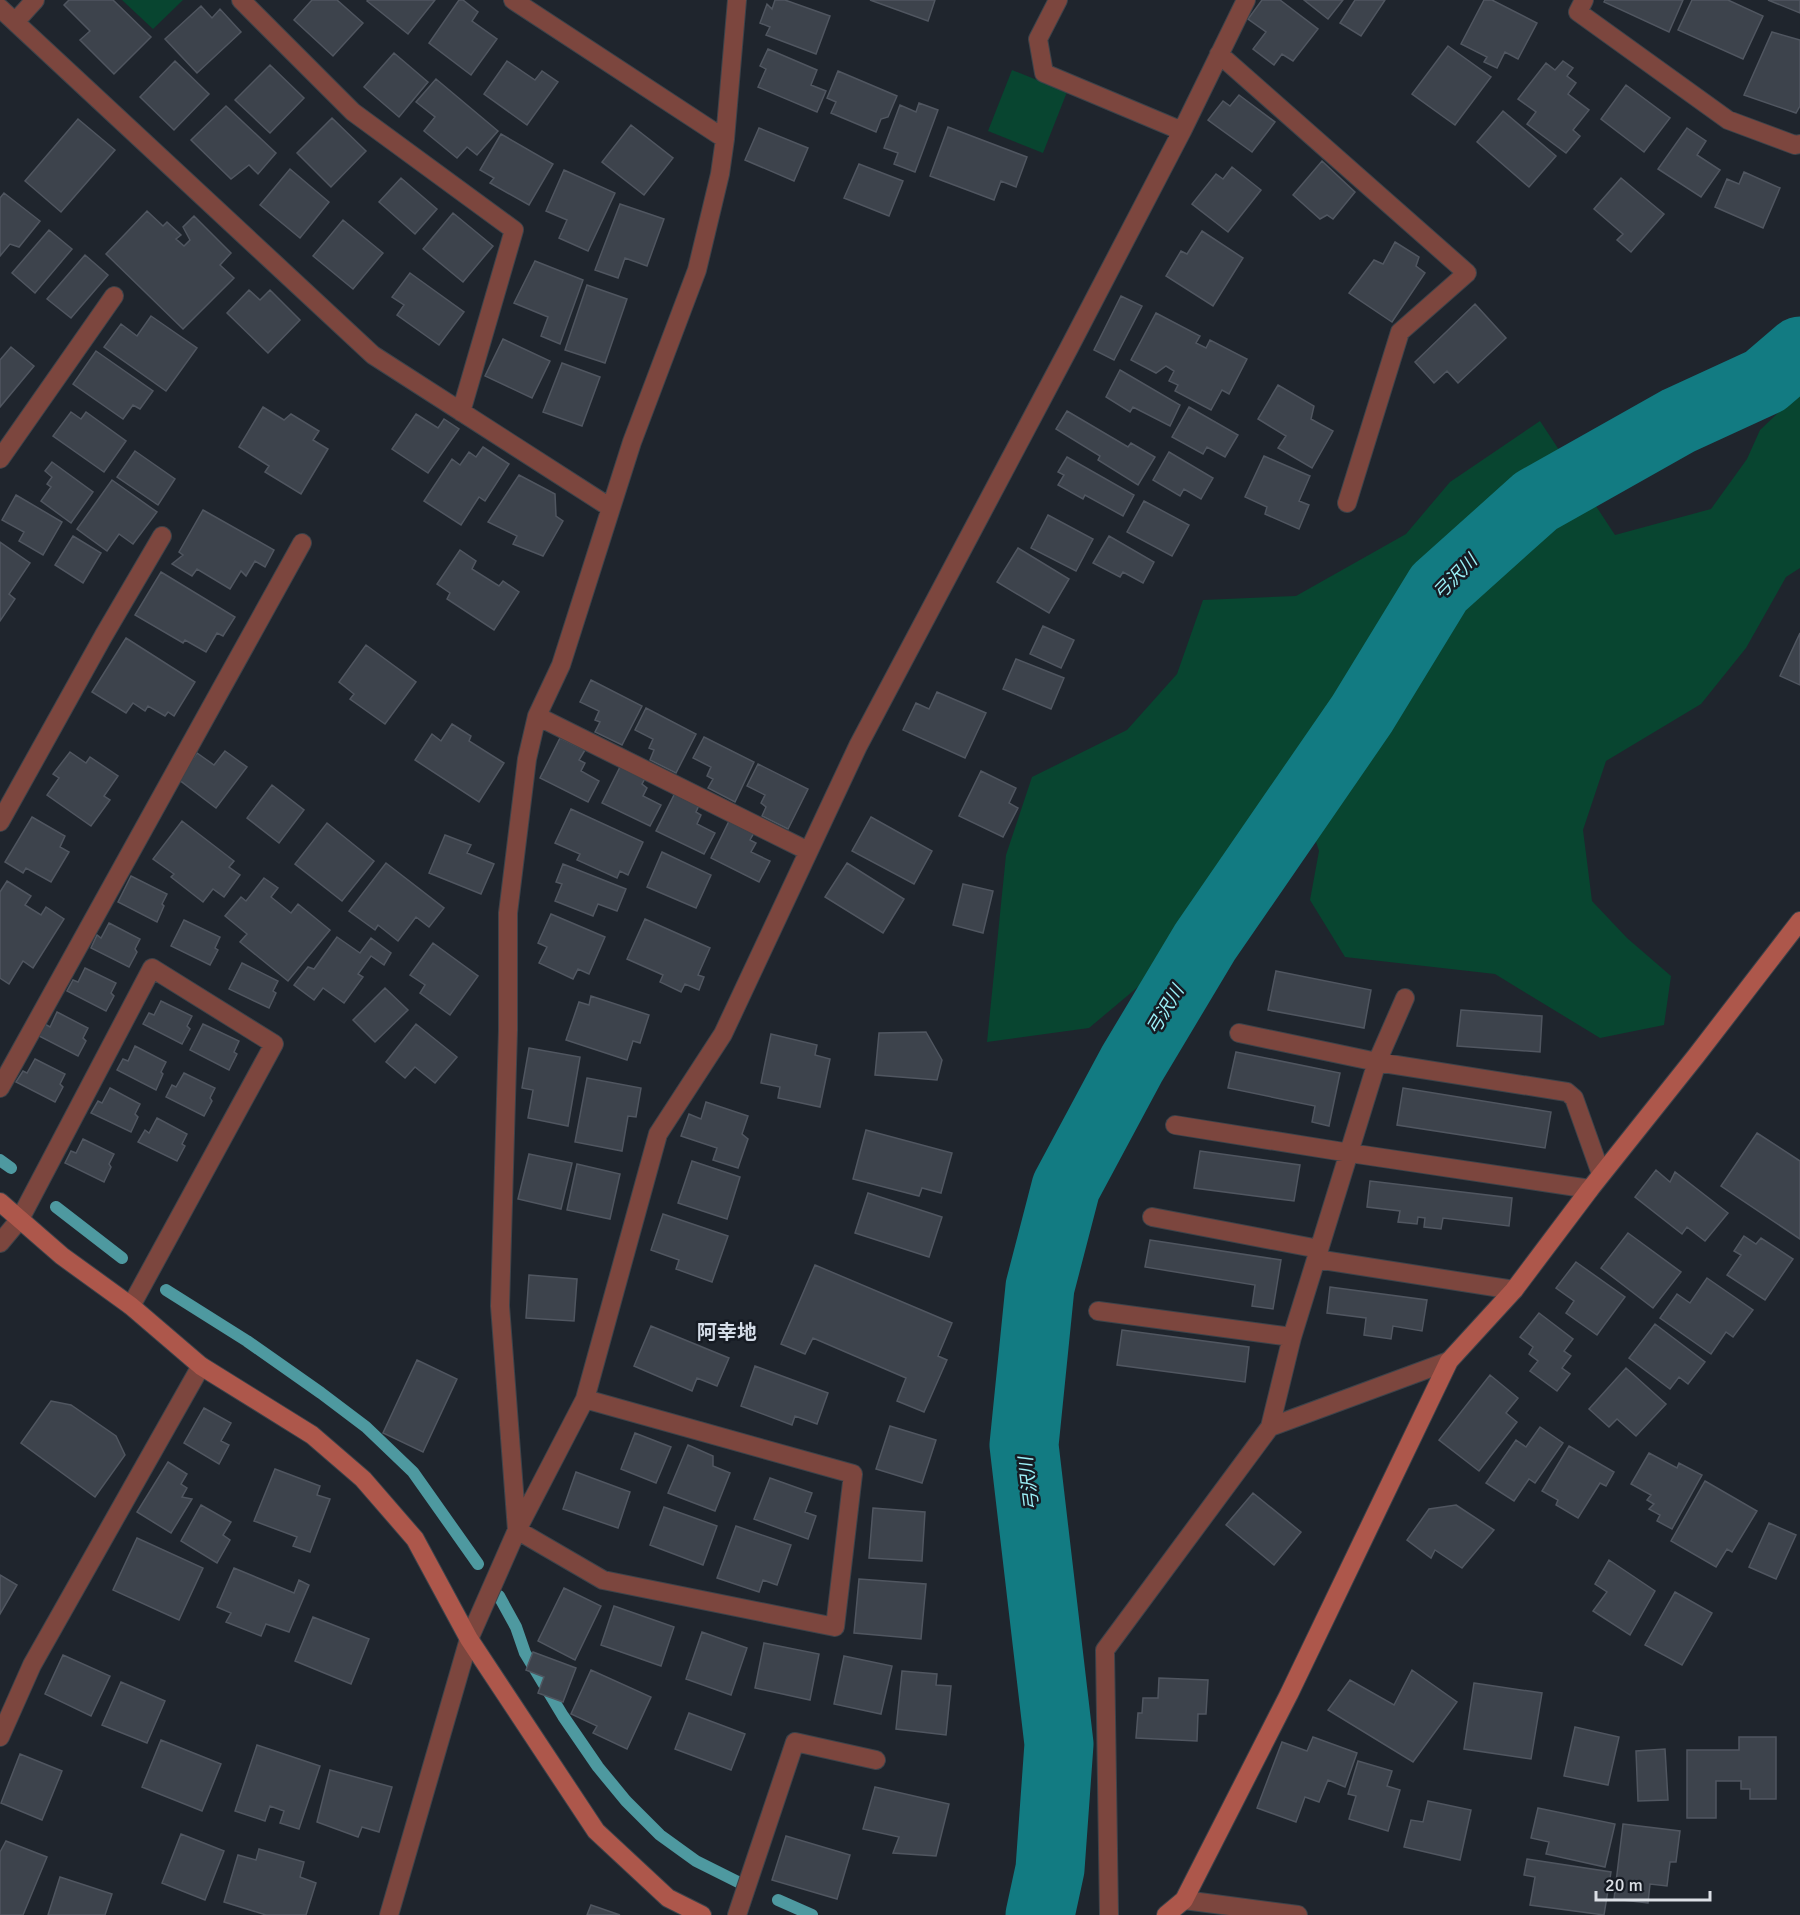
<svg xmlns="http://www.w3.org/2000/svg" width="1800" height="1915" viewBox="0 0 1800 1915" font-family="Signika,'Noto Sans JP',sans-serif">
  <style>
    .green { fill: #084530 }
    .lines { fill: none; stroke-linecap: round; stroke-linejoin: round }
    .stream { stroke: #4e99a0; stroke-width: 12 }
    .river { stroke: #127b82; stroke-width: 69 }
    .building { fill: #3d434c; stroke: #505660; stroke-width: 1.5 }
    .street-casing { stroke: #3d434a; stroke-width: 20 }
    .secondary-casing { stroke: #3d434a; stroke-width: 20 }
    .street { stroke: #7c463e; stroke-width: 18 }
    .secondary { stroke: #ad574b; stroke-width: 18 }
    .labels { text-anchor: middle; stroke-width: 5; stroke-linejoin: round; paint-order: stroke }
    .water-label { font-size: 18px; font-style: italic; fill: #9df2f9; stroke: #161b23 }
    .quarter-label { font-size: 20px; font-weight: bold; fill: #d4dce7; stroke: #161b23 }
  </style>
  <rect width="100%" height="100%" fill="#1f252d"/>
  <path class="green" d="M122 0H183L153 29Z
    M1012 70 1067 92 1043 153 988 131Z
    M1800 392V568L1786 577 1746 648 1701 704 1606 761 1583 830 1592 901 1627 938 1671 976 1664 1025 1600 1038 1495 974 1345 957 1310 900 1319 851 1289 760 1226 913 1089 1028 987 1042 1006 855 1032 777 1127 730 1177 674 1203 600 1296 596 1406 534 1450 482 1540 421 1615 535 1711 509 1747 459 1760 430Z"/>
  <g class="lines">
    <path class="stream" d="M0 1160 11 1168
      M56 1207 122 1258
      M166 1290 247 1341 321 1393 366 1427 413 1472 478 1564
      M499 1596 516 1627 525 1653 563 1716 598 1767 626 1801 660 1835 696 1861 738 1882
      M778 1900 812 1915"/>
    <path class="river" d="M1040 1915 1050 1869 1059 1744 1024 1445 1040 1287 1066 1187 1132 1064 1205 942 1362 714 1439 588 1536 501 1678 421 1765 381 1800 351"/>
  </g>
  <path class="building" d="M69 0H113L151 37 114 74 80 40 90 31 64 5Z
    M312 0H337L363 23 333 56 294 20Z
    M368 0H435L408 34 367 1Z
    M459 0H463L478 12 472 21 497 39 471 75 429 43Z
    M775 0H785L830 16 816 54 766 35 770 27 760 23 767 4 772 9Z
    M870 0H935L928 21Z
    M1262 0H1280L1318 29 1293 61 1282 54 1274 65 1253 49 1266 32 1248 19Z
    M1304 0H1343L1328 19Z
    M1355 0H1385L1361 36 1340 23Z
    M1484 0H1492L1537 23 1518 59 1505 52 1497 68 1484 62 1487 57 1461 44Z
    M1605 0H1683L1669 32 1604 2Z
    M1692 0H1728L1763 16 1743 59 1678 30Z
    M1768 0H1800V13Z
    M201 6 212 18 220 9 241 32 197 73 165 39Z
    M1772 32 1800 40V106L1796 113 1744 95Z
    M1448 46 1491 77 1455 125 1412 94Z
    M768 49 817 70 811 85 826 91 817 112 758 87 766 69 760 66Z
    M394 53 428 82 399 117 364 87Z
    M175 61 209 94 174 130 140 97Z
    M507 61 535 80 542 71 558 82 527 125 484 94Z
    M1563 61 1573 68 1567 76 1576 83 1568 94 1589 110 1573 130 1580 136 1566 153 1527 124 1536 112 1518 99 1546 63 1555 70Z
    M270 65 304 98 270 133 235 100Z
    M838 71 897 96 888 117 881 119 876 132 831 113 836 102 827 98Z
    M436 79 498 131 477 155 467 147 457 158 424 131 435 117 416 102Z
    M1626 85 1670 118 1644 152 1601 119Z
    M1239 95 1275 122 1252 152 1208 120 1223 101 1230 106Z
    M919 103 938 110 915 172 894 164 898 153 884 148 900 105 916 112Z
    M226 106 276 153 258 174 249 165 231 179 191 140Z
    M1503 111 1556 156 1529 187 1477 142Z
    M332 118 366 151 331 187 297 153Z
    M78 119 115 150 61 212 25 181Z
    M631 125 673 158 644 195 602 162Z
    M948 127 1027 157 1016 187 1001 181 994 200 930 176Z
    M759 128 808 148 794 181 745 160Z
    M1687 128 1706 141 1697 155 1720 170 1701 197 1658 169Z
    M501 134 553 164 529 205 490 183 494 178 480 170Z
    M1322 161 1355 192 1333 219 1327 215 1320 219 1293 195Z
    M859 164 903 181 889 216 844 198Z
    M1232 167 1261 190 1228 232 1192 204 1216 174 1223 179Z
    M290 169 329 202 300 238 260 205Z
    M564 170 615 193 588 251 559 238 567 220 546 211Z
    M1744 172 1780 188 1763 228 1715 207 1727 179 1739 184Z
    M401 178 437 209 415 234 379 202Z
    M1621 178 1664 214 1631 252 1617 240 1623 234 1594 209Z
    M4 193 40 221 19 247 10 244 0 256V198Z
    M620 204 664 219 647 266 625 258 618 278 595 270Z
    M147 211 163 226 167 222 181 235 176 239 184 246 190 240 183 227 194 216 231 253 220 265 234 278 183 329 106 254Z
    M453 213 493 246 463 282 423 249Z
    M343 220 383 253 353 289 313 256Z
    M49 230 72 249 35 293 12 273Z
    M1202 231 1243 258 1213 306 1166 276 1181 251 1187 254Z
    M1395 242 1419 257 1416 266 1425 273 1392 322 1349 293 1374 260 1383 264Z
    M85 255 108 275 71 318 47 299Z
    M535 261 583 280 560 344 541 336 548 317 514 303Z
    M410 273 464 312 439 345 397 315 404 305 392 297Z
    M587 285 627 299 605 363 565 350Z
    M249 290 260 300 270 290 300 320 268 353 227 313Z
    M1121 296 1142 306 1114 360 1094 350Z
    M1475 304 1506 338 1458 383 1447 371 1434 383 1415 362Z
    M1156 313 1200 336 1196 343 1206 348 1210 340 1247 359 1229 394 1222 390 1211 410 1175 391 1178 385 1169 381 1174 371 1166 366 1156 373 1131 360Z
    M151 316 197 348 166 391 104 347 121 324 137 336Z
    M503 339 550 361 532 398 485 376Z
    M11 347 34 366 0 407V360Z
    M96 351 153 391 140 409 133 405 123 419 73 384Z
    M562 363 600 377 582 426 543 412Z
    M1120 370 1180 405 1170 426 1133 407 1130 412 1106 397Z
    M1278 385 1314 406 1311 419 1333 431 1312 468 1278 448 1286 436 1258 419Z
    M263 407 284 420 291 414 319 431 313 440 328 449 301 494 265 472 269 466 239 447Z
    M1189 407 1238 435 1225 457 1207 447 1203 454 1172 437Z
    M1067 411 1128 447 1131 443 1155 457 1138 485 1098 460 1100 456 1056 429Z
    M71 412 81 419 86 412 126 441 104 472 53 436Z
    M416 414 438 428 444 419 459 429 428 473 392 449Z
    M483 447 509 464 485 501 479 497 461 525 424 501 452 459 460 465 469 452 476 457Z
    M135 451 175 479 158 505 117 477Z
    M1169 452 1213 478 1201 499 1184 489 1180 496 1153 480Z
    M1264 456 1310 476 1299 501 1309 505 1299 529 1265 514 1267 507 1245 497Z
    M1067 457 1134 495 1123 516 1085 495 1083 499 1058 485 1064 475 1058 472Z
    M52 462 93 492 71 523 41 501 51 487 47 484 52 477 45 471Z
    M519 475 555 494 556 516 563 521 543 556 513 544 517 536 488 522Z
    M112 480 157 512 133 544 119 534 107 551 77 529Z
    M16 495 62 522 43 555 19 541 24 532 2 520Z
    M1144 501 1189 525 1172 556 1127 532Z
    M203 510 274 550 265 567 255 561 246 576 241 571 230 589 197 569 192 576 172 564 183 555 179 552Z
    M1048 515 1093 539 1076 571 1031 548Z
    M73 536 101 553 83 583 55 565Z
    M1109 536 1154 562 1143 583 1123 572 1120 577 1093 563Z
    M0 542 30 563 9 594 15 599 0 621Z
    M1018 548 1069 579 1049 613 997 582Z
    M460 550 476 561 472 569 499 586 503 581 519 592 494 630 447 599 450 593 437 584Z
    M161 572 235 617 223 636 217 633 206 652 185 640 183 643 135 615Z
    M1043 626 1074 640 1061 668 1030 654Z
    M1800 633V685L1780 676Z
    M126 638 195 682 174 716 168 712 165 716 148 706 145 711 133 703 126 713 92 692Z
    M366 645 416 682 385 724 350 699 354 694 339 682Z
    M1016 659 1064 678 1051 709 1003 689Z
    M591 680 642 706 622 745 595 732 600 722 595 720 599 711 580 702Z
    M937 692 986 713 965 758 903 730 916 703 929 709Z
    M646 708 696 734 676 773 650 760 654 750 649 748 653 739 635 730Z
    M452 724 471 736 469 741 504 763 479 802 415 760 432 734 441 741Z
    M704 737 754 762 735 802 708 788 713 779 707 776 711 767 693 758Z
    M560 738 585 750 579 760 585 763 581 771 599 781 588 802 540 778Z
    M225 751 247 767 216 808 178 779 197 753 214 765Z
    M70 752 86 763 90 757 118 776 104 796 110 800 91 826 47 795 59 778 53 774Z
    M622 763 647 775 642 784 647 788 643 796 661 805 650 826 602 803Z
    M758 764 808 789 788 829 762 816 766 807 761 803 765 795 747 786Z
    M981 771 1016 788 1009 803 1018 808 1003 837 959 816Z
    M272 785 304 810 279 843 247 818Z
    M676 791 700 803 696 812 701 815 697 824 715 833 704 854 656 831Z
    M571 809 643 842 628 875 620 871 617 878 577 860 580 854 555 843Z
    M32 817 65 836 60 847 69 852 51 882 26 868 23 873 5 862Z
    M871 817 932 851 914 884 852 851Z
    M730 819 755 831 750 840 756 843 751 852 770 861 759 882 711 858Z
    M182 821 234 861 229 867 240 875 224 897 213 889 203 902 171 877 174 874 153 859Z
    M327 823 374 861 342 901 295 864Z
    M445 835 471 845 467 853 494 864 481 894 429 873Z
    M662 852 711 875 696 908 647 887Z
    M386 863 444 908 429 927 416 917 398 941 378 925 375 930 349 911Z
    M847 863 904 899 883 933 825 897Z
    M563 864 626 889 617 911 598 904 593 916 555 901 562 884 556 882Z
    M131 876 167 894 162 904 164 906 157 922 118 902Z
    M264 878 278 888 271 897 291 913 298 904 330 930 288 981 240 942 247 934 225 916 241 897 246 901Z
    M7 881 31 896 25 905 41 915 46 907 64 919 33 968 23 961 9 984 0 978V892Z
    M963 884 993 891 983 933 953 925Z
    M551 914 605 937 589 974 578 969 573 979 539 963 547 947 538 943Z
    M645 919 710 948 698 975 704 977 699 990 685 984 681 992 660 982 663 975 627 959Z
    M184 920 220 937 215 948 218 950 210 965 171 946Z
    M109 923 140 939 135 949 137 952 129 967 91 948 97 935 101 938Z
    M337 937 360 953 371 938 391 953 384 965 371 956 358 974 363 977 344 1003 323 988 314 1000 294 985 308 967 314 969Z
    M433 943 478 976 450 1015 420 993 425 985 410 975Z
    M242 963 278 981 273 991 276 993 269 1008 229 989Z
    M85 968 116 983 111 993 114 996 106 1011 67 991 73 980 78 982Z
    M1276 971 1371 990 1364 1028 1268 1010Z
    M385 988 408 1010 375 1042 353 1020Z
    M591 996 649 1015 640 1043 633 1041 627 1060 566 1040 579 1002 589 1005Z
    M161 1001 192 1016 187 1026 190 1029 182 1044 143 1024 149 1013 154 1015Z
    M1461 1010 1542 1016 1540 1052 1457 1046Z
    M57 1012 88 1028 83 1038 86 1041 78 1056 39 1036 45 1024 50 1027Z
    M203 1024 239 1041 234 1052 237 1054 229 1070 190 1050Z
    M416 1024 457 1057 435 1083 415 1067 405 1078 386 1062Z
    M926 1032 942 1060 937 1080 875 1075 879 1033Z
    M771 1034 817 1045 815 1055 830 1059 820 1107 778 1098 780 1087 761 1083Z
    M135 1046 166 1062 161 1072 163 1074 156 1090 117 1070 123 1059 128 1061Z
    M529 1048 580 1057 568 1126 528 1118 533 1090 522 1088Z
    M1236 1052 1340 1073 1329 1126 1312 1122 1315 1106 1228 1088Z
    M35 1059 65 1074 60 1084 63 1087 55 1102 16 1082 23 1071 27 1073Z
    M184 1073 215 1088 210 1098 212 1101 204 1116 166 1097 172 1085 176 1087Z
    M587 1078 641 1088 636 1117 628 1116 622 1151 575 1142Z
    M110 1088 140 1104 135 1114 138 1117 131 1132 91 1113 98 1101 102 1103Z
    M1403 1088 1551 1112 1545 1148 1397 1125Z
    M706 1102 748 1116 742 1134 748 1139 738 1168 713 1160 717 1148 681 1136 689 1114 701 1119Z
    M157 1118 187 1134 182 1144 185 1146 177 1161 138 1142 145 1130 149 1133Z
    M866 1130 952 1153 941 1193 922 1188 919 1196 853 1179Z
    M1757 1133 1800 1161V1239L1721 1186Z
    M83 1139 114 1154 109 1164 111 1167 104 1182 65 1163 71 1151 76 1153Z
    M1200 1151 1300 1165 1294 1201 1194 1188Z
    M529 1154 572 1163 561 1209 518 1199Z
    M692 1161 740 1177 727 1219 678 1203Z
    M577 1164 620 1174 610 1219 567 1210Z
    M1656 1170 1670 1182 1675 1172 1728 1213 1705 1241 1687 1227 1682 1234 1635 1197Z
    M1370 1181 1512 1198 1509 1226 1443 1218 1441 1229 1424 1227 1425 1218 1418 1217 1417 1224 1398 1222 1400 1211 1367 1207Z
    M868 1193 942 1217 929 1257 855 1233Z
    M663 1214 728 1236 712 1282 676 1269 679 1260 651 1250Z
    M1628 1233 1681 1272 1653 1308 1601 1268Z
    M1744 1236 1756 1244 1761 1238 1793 1259 1765 1300 1727 1275 1741 1255 1734 1251Z
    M1150 1240 1281 1260 1273 1309 1252 1306 1255 1285 1145 1267Z
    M1576 1262 1625 1297 1597 1335 1566 1313 1574 1301 1556 1288Z
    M815 1265 952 1323 938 1356 947 1360 924 1412 897 1401 906 1378 813 1338 805 1354 781 1344Z
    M529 1275 577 1279 574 1321 526 1318Z
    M1707 1278 1753 1310 1733 1337 1726 1332 1711 1354 1660 1318 1677 1294 1690 1303Z
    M1330 1287 1427 1300 1422 1331 1393 1326 1391 1339 1364 1335 1366 1318 1327 1313Z
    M1539 1313 1573 1339 1564 1351 1571 1356 1562 1368 1570 1374 1557 1391 1530 1371 1538 1361 1529 1354 1533 1347 1520 1337Z
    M1655 1324 1705 1362 1688 1384 1679 1377 1670 1389 1629 1358Z
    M651 1326 729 1358 717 1386 697 1378 692 1391 634 1366Z
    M1122 1330 1249 1347 1245 1382 1117 1365Z
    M417 1360 457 1379 423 1452 383 1433Z
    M755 1366 828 1393 817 1424 795 1416 792 1425 741 1406Z
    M1626 1368 1666 1404 1636 1436 1617 1419 1609 1427 1589 1409Z
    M1490 1375 1518 1398 1506 1413 1517 1422 1479 1471 1439 1440Z
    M51 1401 71 1405 116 1436 125 1455 95 1497 21 1443Z
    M204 1408 231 1423 221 1441 229 1445 219 1464 184 1443Z
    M890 1426 936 1440 922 1483 876 1469Z
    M1540 1427 1563 1443 1535 1483 1529 1479 1514 1501 1486 1483 1516 1440 1526 1447Z
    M635 1433 671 1447 656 1483 621 1469Z
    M688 1445 713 1456V1466L730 1473 715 1511 668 1493Z
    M1569 1446 1614 1472 1606 1486 1600 1483 1578 1518 1556 1505 1558 1500 1542 1491Z
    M1649 1453 1677 1468 1679 1463 1702 1475 1672 1529 1657 1521 1660 1515 1649 1509 1654 1504 1647 1500 1651 1495 1631 1484Z
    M168 1462 187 1474 181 1484 187 1488 182 1497 192 1499 171 1533 137 1512Z
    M275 1469 320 1486 317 1495 330 1499 310 1552 293 1546 297 1537 254 1521Z
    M576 1472 630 1492 618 1528 563 1509Z
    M770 1478 812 1493 805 1512 816 1516 808 1539 754 1519Z
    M1705 1481 1757 1511 1732 1552 1727 1549 1716 1567 1671 1541Z
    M1253 1493 1301 1532 1274 1565 1226 1525Z
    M201 1505 231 1522 223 1535 230 1540 217 1563 181 1541Z
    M1456 1505 1494 1530 1462 1568 1435 1550 1431 1558 1407 1540 1429 1509Z
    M664 1507 717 1526 703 1565 650 1545Z
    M873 1508 925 1512 922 1561 869 1558Z
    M1769 1523 1796 1535 1776 1579 1749 1567Z
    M736 1526 791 1545 777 1585 763 1580 759 1592 717 1578Z
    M137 1538 203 1568 179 1620 113 1590Z
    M1609 1560 1655 1591 1630 1635 1593 1611 1607 1592 1595 1584Z
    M234 1568 294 1593 299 1580 309 1585 289 1632 266 1624 261 1636 226 1622 231 1613 217 1607Z
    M0 1575 17 1585 0 1614Z
    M859 1579 926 1584 921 1639 854 1633Z
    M564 1588 601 1606 575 1660 538 1641Z
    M1675 1592 1712 1613 1682 1665 1645 1645Z
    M614 1606 674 1627 661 1666 601 1645Z
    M313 1617 369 1639 351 1684 295 1661Z
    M702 1632 747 1648 731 1695 686 1679Z
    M764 1643 819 1654 810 1700 755 1688Z
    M533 1652 576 1668 563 1702 538 1693 544 1677 526 1670Z
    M63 1655 110 1676 91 1716 45 1694Z
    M844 1656 892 1666 881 1714 834 1704Z
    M591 1670 651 1697 627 1749 593 1733 597 1726 571 1714Z
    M1412 1670 1457 1702 1413 1762 1328 1710 1350 1680 1394 1705Z
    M902 1671 937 1674 936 1685 951 1686 946 1735 896 1729Z
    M1159 1678 1208 1680 1206 1714H1198L1197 1741 1136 1738 1138 1713H1142L1143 1698H1158Z
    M121 1682 165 1701 147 1743 102 1725Z
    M1474 1683 1542 1693 1531 1759 1464 1749Z
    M689 1713 745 1734 731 1770 675 1749Z
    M1575 1727 1619 1737 1608 1785 1564 1776Z
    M1313 1737 1357 1753 1345 1787 1328 1780 1319 1802 1305 1797 1296 1822 1257 1808 1282 1742 1307 1751Z
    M1739 1737H1776V1799H1750V1789H1741V1781H1716V1818H1687V1750H1739Z
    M161 1740 221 1764 202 1811 142 1787Z
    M257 1745 320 1766 299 1829 280 1823 284 1811 270 1806 265 1821 235 1811Z
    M1665 1749 1668 1800 1638 1801 1636 1751Z
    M20 1754 62 1771 42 1820 1 1803Z
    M1358 1761 1392 1771 1387 1786 1400 1790 1388 1831 1349 1819 1356 1796 1348 1794Z
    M330 1770 392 1787 379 1832 362 1827 358 1837 317 1822Z
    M875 1787 949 1804 936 1856 893 1853 899 1837 863 1829Z
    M1428 1801 1471 1810 1460 1860 1404 1847 1411 1820 1423 1822Z
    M1538 1808 1615 1824 1605 1867 1546 1854 1549 1842 1531 1838Z
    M1623 1824 1680 1831 1676 1862H1670L1667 1886 1650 1884 1648 1903 1614 1899Z
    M181 1834 224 1851 205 1900 162 1883Z
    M786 1836 850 1855 837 1899 772 1880Z
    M6 1841 47 1857 23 1915H0V1852Z
    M259 1849 304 1862 300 1877 316 1883 306 1915H266L224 1902 238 1855 256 1860Z
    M1527 1859 1611 1872 1604 1915 1530 1905 1535 1877 1524 1875Z
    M60 1877 112 1894 105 1915H48Z
    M591 1905 620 1915H587Z"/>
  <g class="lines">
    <defs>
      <path id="street" d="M241 0 353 112 514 230 461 412
        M513 0 725 139
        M1058 0 1038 39 1044 73 1182 131
        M1584 0 1578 12 1728 120 1795 145 1800 144
        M0 8 373 355 611 508
        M16 21 35 0
        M1219 54 1467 273 1400 332 1347 503
        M0 459 114 296
        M537 716 808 851
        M0 822 104 635 162 536
        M1239 1033 1377 1062 1567 1092 1574 1098 1601 1174
        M0 1088 302 543
        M1175 1125 1350 1153 1590 1189
        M1152 1217 1319 1249
        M0 1243 20 1219 152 968 274 1044 131 1306
        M1316 1259 1514 1290
        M1098 1311 1292 1337
        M585 1399 853 1474 835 1627 603 1580 517 1530 500 1306 508 1030V913L527 759 537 716 561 665 632 442 697 270 720 174 725 139 737 0
        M1270 1427 1292 1337 1377 1062 1405 998
        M0 1737 32 1665 201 1366
        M1184 1900 1298 1915
        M389 1915 469 1639 517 1530 585 1399 658 1134 723 1034 858 746 1069 348 1182 131 1246 0
        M737 1915 795 1742 876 1760
        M1109 1915 1105 1650 1270 1427 1449 1361"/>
      <path id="secondary" d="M0 1202 62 1256 131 1306 201 1366 312 1435 363 1479 415 1539 469 1639 596 1831 668 1898 702 1915
        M1166 1915 1184 1900 1289 1694 1449 1361 1514 1290 1590 1189 1696 1056 1800 921"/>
    </defs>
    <use href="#street" class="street-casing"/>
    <use href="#secondary" class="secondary-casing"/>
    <use href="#street" class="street"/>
    <use href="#secondary" class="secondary"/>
  </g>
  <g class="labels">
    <g class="water-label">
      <text transform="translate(1455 577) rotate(-46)" y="6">弓沢川</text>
      <text transform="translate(1165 1010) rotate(-59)" y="6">弓沢川</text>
      <text transform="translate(1029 1484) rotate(-97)" y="6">弓沢川</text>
    </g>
    <g class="quarter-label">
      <text x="727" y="1339">阿幸地</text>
    </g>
  </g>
  <path d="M1596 1891v9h114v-9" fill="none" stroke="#dbdfe5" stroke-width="3"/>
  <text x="1605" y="1891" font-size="18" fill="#dbdfe5" stroke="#161b23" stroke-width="4.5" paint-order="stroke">20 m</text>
</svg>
